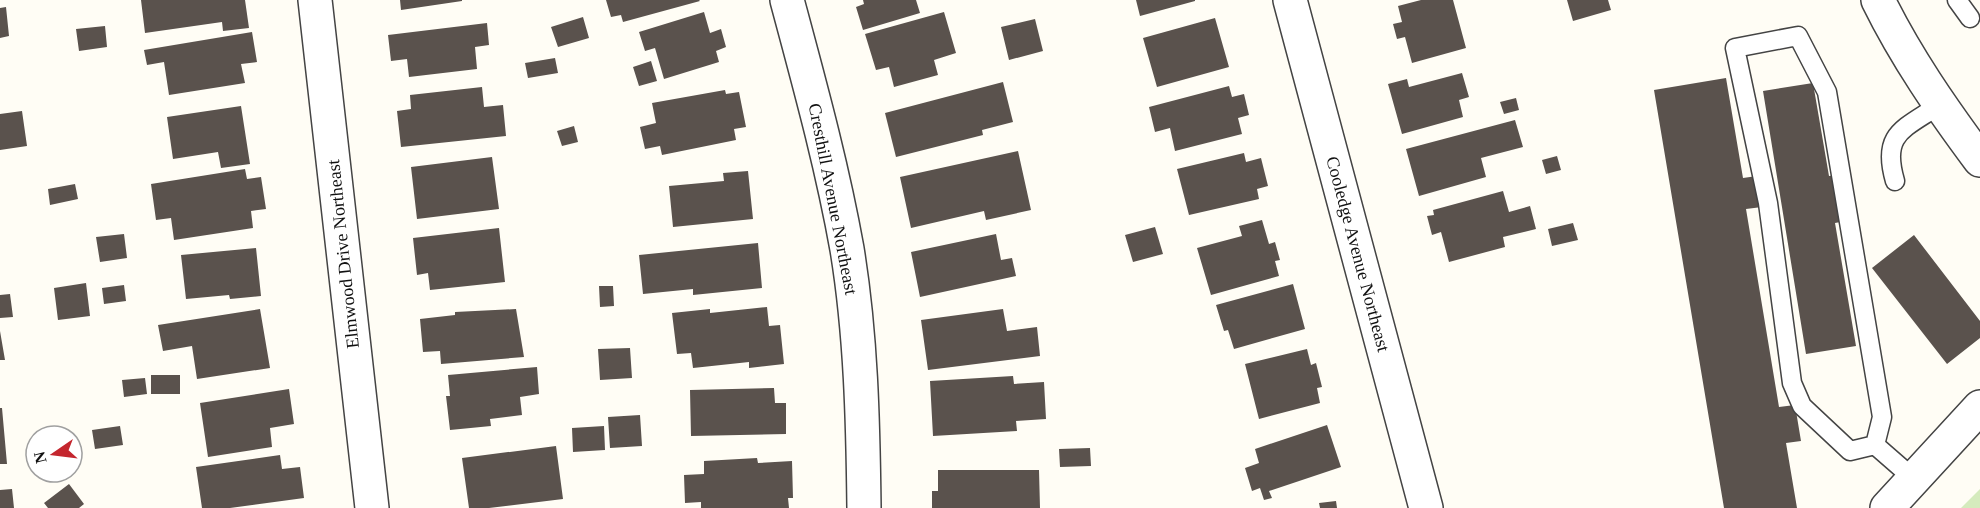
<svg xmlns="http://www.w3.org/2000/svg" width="1980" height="508" viewBox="0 0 1980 508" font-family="'Times New Roman',serif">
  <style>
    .green { fill: #d5ebbd }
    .building { fill: #5a524d }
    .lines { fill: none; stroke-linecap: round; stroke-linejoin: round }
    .service-casing { stroke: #444; stroke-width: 21 }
    .minor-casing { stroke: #444; stroke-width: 36 }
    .tertiary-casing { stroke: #444; stroke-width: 36 }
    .service { stroke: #fff; stroke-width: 18 }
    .minor { stroke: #fff; stroke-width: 33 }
    .tertiary { stroke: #fff; stroke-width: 33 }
    .labels { text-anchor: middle; stroke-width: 6; stroke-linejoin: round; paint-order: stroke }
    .street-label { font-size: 18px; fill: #111; stroke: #fff }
  </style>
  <rect width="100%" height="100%" fill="#fffdf5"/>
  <path class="green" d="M1980 489V508H1961Z"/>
  <path class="building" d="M141 0H245L249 28 223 31 222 22 145 33Z
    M400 0H462V1L401 10Z
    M606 0H699L700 1 623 22 621 15 611 17Z
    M863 0H916L920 13 863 30 856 7 864 4Z
    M1136 0H1195V1L1140 16Z
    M1421 0H1453L1466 48 1412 63 1405 37 1397 39 1393 24 1402 22 1398 6Z
    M1567 0H1608L1611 10 1573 21Z
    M6 7 9 36 0 38V8Z
    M704 12 710 33 721 29 726 47 716 51 719 62 664 79 655 48 645 51 639 32Z
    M944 12 956 53 934 60 938 75 894 87 889 67 876 70 865 34Z
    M583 17 589 38 558 47 551 27Z
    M1215 18 1229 67 1157 87 1143 38Z
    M1035 19 1043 51 1009 60 1001 27Z
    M487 23 489 45 475 47 477 69 409 77 407 59 391 61 388 35Z
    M105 26 107 47 79 51 76 29Z
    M252 32 257 62 241 64 245 83 169 95 164 62 147 65 144 50Z
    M555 58 558 73 528 78 525 63Z
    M651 61 657 81 639 86 633 67Z
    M1462 73 1469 97 1459 100 1463 117 1402 134 1388 84 1407 79 1409 87Z
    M1726 78 1743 178 1757 176 1762 207 1746 209 1779 407 1795 405 1801 441 1786 443 1797 508H1724L1654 90Z
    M1003 82 1013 122 982 130 983 135 896 157 885 113Z
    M1813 83 1829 176 1839 175 1846 221 1835 223 1856 346 1806 354 1763 91Z
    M1229 86 1232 97 1244 94 1249 115 1238 118 1242 134 1175 151 1170 128 1155 132 1149 107Z
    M482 87 484 107 503 105 506 136 401 147 397 111 411 109 410 95Z
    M725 90 726 94 739 92 746 127 734 129 736 140 662 155 660 146 645 149 640 127 656 123 652 103Z
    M1516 98 1519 110 1504 114 1500 102Z
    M241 106 250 164 221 168 218 152 173 159 167 117Z
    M22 111 27 146 0 150V114Z
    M1515 120 1523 147 1481 158 1486 177 1419 196 1406 149Z
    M574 126 578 142 562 146 557 131Z
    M1018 151 1031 210 986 220 984 211 911 228 900 177Z
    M1244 153 1246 162 1261 158 1268 186 1257 189 1259 199 1189 215 1177 169Z
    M1557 156 1561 170 1546 174 1542 160Z
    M492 157 499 209 417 219 411 167Z
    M245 169 247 179 261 177 266 209 251 211 253 228 174 240 171 218 156 220 151 184Z
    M748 171 753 219 673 227 669 186 724 181 723 173Z
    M75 184 78 199 50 205 48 189Z
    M1503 191 1509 212 1530 206 1536 229 1503 237 1505 247 1449 262 1441 232 1432 235 1427 216 1434 215 1433 210Z
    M1262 220 1269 244 1275 242 1280 260 1275 261 1279 276 1211 295 1197 248 1242 236 1239 226Z
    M1573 223 1578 240 1552 246 1548 229Z
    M1155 227 1163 254 1133 262 1125 235Z
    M499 228 505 282 430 290 428 273 417 275 413 238Z
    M124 234 127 258 100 262 96 237Z
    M996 234 1001 260 1012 258 1016 276 920 297 911 252Z
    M1914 235 1980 321V338L1947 364 1872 268Z
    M758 243 762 288 693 295V289L643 294 639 255Z
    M256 248 261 296 230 299 229 295 186 299 181 255Z
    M86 283 90 316 58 320 54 288Z
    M1293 284 1305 329 1234 349 1228 330 1224 331 1216 305Z
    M124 285 126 301 104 304 102 288Z
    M599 286H613L614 306 600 307Z
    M10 294 13 317 0 318V295Z
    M767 307 769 326 780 325 784 364 749 368V362L693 368 691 353 677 354 672 313 710 309V313Z
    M260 309 270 368 197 379 192 346 163 351 158 325Z
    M516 309 524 357 441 364 440 351 423 352 420 319 455 315V312Z
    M1003 309 1007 331 1037 327 1040 356 928 370 921 320Z
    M0 331 5 360H0Z
    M630 348 632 378 600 380 598 349Z
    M1307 349 1311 365 1316 363 1322 387 1317 388 1320 403 1259 419 1245 364Z
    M537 367 539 394 520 397 522 415 490 419 491 426 450 430 446 396H450L448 375Z
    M151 375H180V394H151Z
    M1013 376 1014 384 1044 382 1046 419 1016 421 1017 431 933 436 930 381Z
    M145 378 147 394 124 397 122 380Z
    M774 388 775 403H786V434L691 436 690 390Z
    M289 389 294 424 270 428 272 447 208 457 200 403Z
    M0 408H2L7 464H0Z
    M640 415 642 446 610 448 608 417Z
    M1327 425 1341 467 1269 491 1272 498 1264 500 1260 488 1252 491 1245 468 1259 463 1255 449Z
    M120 426 123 445 95 449 92 430Z
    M604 426 605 450 573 452 572 428Z
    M556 446 563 499 489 508H469L462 458Z
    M1090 448 1091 466 1060 467 1059 449Z
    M280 455 282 469 300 467 304 498 230 508H202L196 467Z
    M757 458 758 463 792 461 793 498H788L789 508H701V502L685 503 684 475 704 474V461Z
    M938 470H1039L1040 508H932V491H938Z
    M69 484 84 504 79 508H48L44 503Z
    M12 489 14 508H0V490Z
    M1336 501 1337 508H1320L1319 503Z"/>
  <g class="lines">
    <defs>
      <path id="service" d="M1957 0 1970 18
        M1798 36 1827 92 1882 417 1875 445 1850 451 1802 406 1792 383 1768 203 1735 48Z
        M1895 181C1881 133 1904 129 1939 105
        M1875 445 1914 479"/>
      <path id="minor" d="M315 0 372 508
        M787 0C809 82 832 165 847 249 861 334 863 421 864 508
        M1290 0 1426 508
        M1887 508 1980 407"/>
      <path id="tertiary" d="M1878 0C1906 57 1942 109 1980 160"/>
    </defs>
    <use href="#service" class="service-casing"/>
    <use href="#minor" class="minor-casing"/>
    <use href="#tertiary" class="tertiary-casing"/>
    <use href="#service" class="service"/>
    <use href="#minor" class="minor"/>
    <use href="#tertiary" class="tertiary"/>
  </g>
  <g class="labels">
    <g class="street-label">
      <text transform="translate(833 199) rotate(79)" y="6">Cresthill Avenue Northeast</text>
      <text transform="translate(343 254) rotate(-96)" y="6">Elmwood Drive Northeast</text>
      <text transform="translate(1358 254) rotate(75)" y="6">Cooledge Avenue Northeast</text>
    </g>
  </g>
  <g transform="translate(54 454) rotate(256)"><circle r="28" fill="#ffffff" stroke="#a0a0a0" stroke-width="1.5"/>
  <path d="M0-4.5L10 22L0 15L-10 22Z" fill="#c4262e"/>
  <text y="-9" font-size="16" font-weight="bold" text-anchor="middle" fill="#111111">N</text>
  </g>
</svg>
